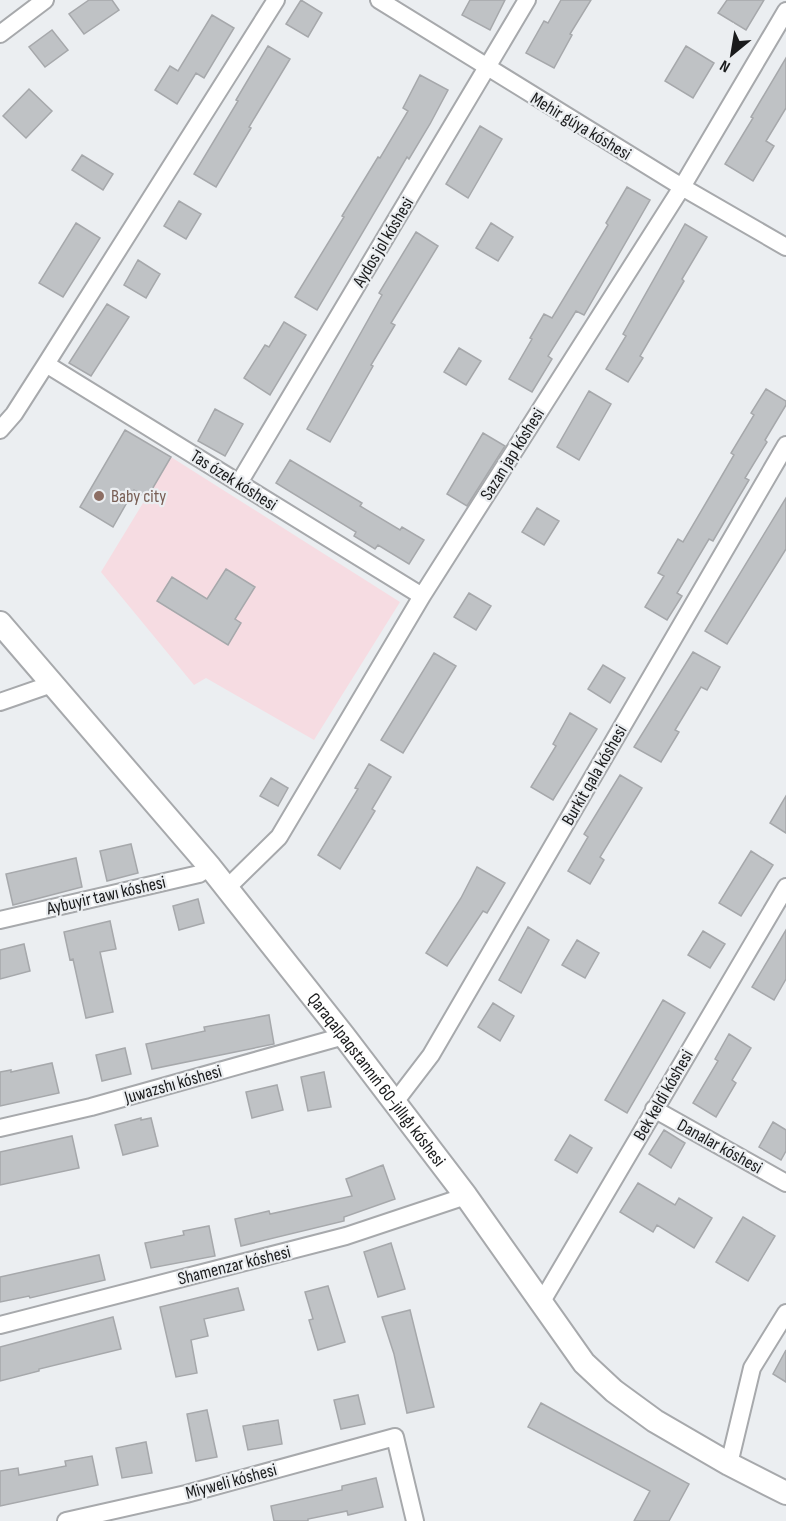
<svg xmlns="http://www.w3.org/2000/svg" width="786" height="1521" viewBox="0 0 786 1521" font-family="'Sofia Sans Condensed',sans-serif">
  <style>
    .education { fill: #f6dce2 }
    .building { fill: #bfc2c5; stroke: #a6a8ab; stroke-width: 1.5 }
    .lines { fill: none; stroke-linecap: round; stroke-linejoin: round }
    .street-casing { stroke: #a7a9ac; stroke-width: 20 }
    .secondary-casing { stroke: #a7a9ac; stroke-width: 26 }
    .street { stroke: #fff; stroke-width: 16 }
    .secondary { stroke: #fff; stroke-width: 22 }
    .education-dot { fill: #8d6e63; stroke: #ebeef1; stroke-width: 2 }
    .labels { text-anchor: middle; stroke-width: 4.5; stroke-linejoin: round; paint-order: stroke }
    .street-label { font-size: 18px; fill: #1a1b1c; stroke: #ebeef1 }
    .education-label { font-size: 18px; fill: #785e54; stroke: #ebeef1; text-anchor: start }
  </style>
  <rect width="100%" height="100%" fill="#ebeef1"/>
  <path class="education" d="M171 457 400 602 314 740 206 678 194 685 101 572Z"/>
  <path class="building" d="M89 0H112L119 10 84 34 69 14Z
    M301 0 322 13 308 37 286 24Z
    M470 0H505L490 30 462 15Z
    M561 0H591L570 34 572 35 554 68 526 53 544 21 548 23Z
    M727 0H764L746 30 718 13Z
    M212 15 234 28 204 78 196 73 177 104 155 90 170 66 178 71Z
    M52 30 68 50 45 67 29 47Z
    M268 46 290 59 249 127 251 128 216 187 194 174 238 101 236 100Z
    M686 46 714 63 693 98 665 81Z
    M786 58V108L766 141 774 146 753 181 725 164 753 118 751 117Z
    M420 75 448 90 430 124 409 159 407 157 317 310 295 297 344 217 342 216 378 157 380 158 408 111 403 108Z
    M29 89 52 111 26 138 3 116Z
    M480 126 502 139 468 198 446 184Z
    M82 155 113 174 103 190 72 170Z
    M627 187 650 200 584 315 576 311 548 356 552 359 532 392 509 379 532 339 530 338 544 314 552 318 608 225 606 223Z
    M179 201 201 214 186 239 164 226Z
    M76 223 100 238 63 297 39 283Z
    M491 223 513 237 498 261 476 248Z
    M685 224 707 237 682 279 684 281 640 356 643 358 628 382 606 369 626 336 623 334Z
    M416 232 438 246 391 323 395 325 371 365 373 366 330 442 307 429 382 295 379 293Z
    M138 260 160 274 146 298 124 285Z
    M107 304 129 317 91 376 69 363Z
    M284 322 306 335 270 395 244 378 265 345 269 347Z
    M459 348 481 361 466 385 444 372Z
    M766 389 786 401V405L765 440 767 442 745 478 749 480 727 517 713 541 709 539 677 593 682 596 667 620 645 607 664 576 658 573 678 539 683 542 713 491 734 455 731 453 754 415 751 413Z
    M589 391 611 404 579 460 557 447Z
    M215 409 243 424 225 456 198 441Z
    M125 430 171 457 147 498 134 490 113 527 80 507Z
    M483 433 505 446 467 506 447 494Z
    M290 460 362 503 360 506 400 530 402 527 424 540 409 564 378 545 375 549 354 536 356 532 276 483Z
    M786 498V549L727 644 705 631Z
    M537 508 559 521 544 545 522 532Z
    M226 569 255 587 235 619 241 623 228 645 157 601 172 577 207 599Z
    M469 593 491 606 476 630 454 617Z
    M693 652 720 667 707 690 701 687 675 730 679 732 661 762 634 747Z
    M434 653 456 666 403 753 381 740Z
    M603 665 625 678 610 703 588 689Z
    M570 713 597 729 553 800 531 787 556 746 553 744Z
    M369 764 391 777 372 809 375 811 340 869 318 855 358 789 355 788Z
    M620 775 642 788 600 857 604 860 590 884 568 871 588 837 584 834Z
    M271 778 288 788 278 806 260 796Z
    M786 796V833L770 823Z
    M131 844 138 873 107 881 100 851Z
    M751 851 773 865 741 916 719 903Z
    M76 858 82 887 13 905 6 874Z
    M477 867 505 883 487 913 483 911 447 966 426 953 461 898Z
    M198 899 204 923 179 930 173 906Z
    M110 921 116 949 100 952 113 1012 86 1018 73 959 70 960 64 932Z
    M528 927 549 940 521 993 499 980Z
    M786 930V979L774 1000 752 987Z
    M703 931 725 944 710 968 688 955Z
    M577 940 599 953 585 978 562 965Z
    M24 944 30 971 0 979V950Z
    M663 1000 685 1013 627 1113 605 1100Z
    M493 1003 514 1016 500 1041 478 1027Z
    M269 1015 274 1044 152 1069 146 1044 205 1031 204 1027Z
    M729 1034 751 1048 732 1080 736 1083 716 1117 693 1103 718 1061 715 1059Z
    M125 1048 131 1074 102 1081 96 1055Z
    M52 1063 59 1093 0 1106V1072L11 1070V1072Z
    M324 1072 331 1107 308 1111 301 1077Z
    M277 1085 283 1110 252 1118 246 1092Z
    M141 1118V1120L151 1118 158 1146 123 1155 115 1125Z
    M773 1122 786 1130V1151L781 1160 759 1147Z
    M664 1130 685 1143 671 1168 649 1154Z
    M570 1135 592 1148 577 1173 555 1160Z
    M72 1136 79 1168 0 1185V1152Z
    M383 1165 395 1199 344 1217V1221L241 1246 235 1219 269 1211 270 1214 352 1196 346 1179Z
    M638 1183 675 1205 679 1198 712 1218 694 1248 657 1225 653 1232 620 1212Z
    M743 1217 775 1236 748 1281 716 1262Z
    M209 1226 215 1256 151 1268 145 1243 184 1235 183 1231Z
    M391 1243 405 1289 378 1297 364 1252Z
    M99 1255 105 1280 30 1298 29 1296 0 1302V1277Z
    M328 1286 345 1342 318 1350 309 1320 313 1319 305 1292Z
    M238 1288 244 1310 204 1319 208 1336 191 1340 197 1373 176 1377 160 1307Z
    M410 1310 434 1407 407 1413 394 1354 382 1317Z
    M113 1317 121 1349 39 1369V1371L0 1381V1347Z
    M786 1350V1382L773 1374Z
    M358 1395 365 1424 341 1429 334 1400Z
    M541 1403 689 1484 669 1521H634L650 1491 528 1427Z
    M207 1410 217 1457 196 1461 187 1414Z
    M278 1420 282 1444 248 1450 243 1426Z
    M146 1442 152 1473 122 1478 116 1448Z
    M92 1456 98 1485 0 1506V1471L18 1468 19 1475 66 1466 65 1461Z
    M376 1478 383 1507 348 1515 347 1511 308 1519V1521H274L271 1506 342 1490V1486Z"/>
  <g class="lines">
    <defs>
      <path id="street" d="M379 0 682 187 786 247
        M0 34 45 0
        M46 364 422 596
        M0 430 14 414 46 364 276 0
        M239 483 527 0
        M0 702 52 684
        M227 888 279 837 422 596 682 187 786 11
        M0 920 199 874 210 867
        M395 1102 431 1055 786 445
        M654 1109 786 1183
        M0 1128 91 1107 344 1036
        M541 1303 786 887
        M0 1325 346 1236 466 1196
        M729 1464 752 1368 786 1313
        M66 1521 186 1494 395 1437 415 1521"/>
      <g id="secondary">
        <path id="s1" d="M0 623 210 867 344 1036 466 1196 584 1363 614 1391 655 1421 729 1464 786 1493"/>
      </g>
    </defs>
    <use href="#street" class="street-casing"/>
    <use href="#secondary" class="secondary-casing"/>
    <use href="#street" class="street"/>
    <use href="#secondary" class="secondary"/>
  </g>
  <circle class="education-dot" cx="99" cy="496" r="6"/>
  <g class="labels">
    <g class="street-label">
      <text transform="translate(581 126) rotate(31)" y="6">Mehir gúyа kóshesi</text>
      <text transform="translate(383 242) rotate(-59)" y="6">Aydos jol kóshesi</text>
      <text transform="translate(512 454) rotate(-58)" y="6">Sazan jap kóshesi</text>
      <text transform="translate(234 480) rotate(32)" y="6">Tas ózek kóshesi</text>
      <text transform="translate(594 775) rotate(-60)" y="6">Burkit qala kóshesi</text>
      <text transform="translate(106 895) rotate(-13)" y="6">Aybuyir tawı kóshesi</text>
      <text dy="6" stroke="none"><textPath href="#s1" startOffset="592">Qaraqalpaqstannıń 60-jıllıǵı kóshesi</textPath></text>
      <text transform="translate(173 1084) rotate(-16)" y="6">Juwazshı kóshesi</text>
      <text transform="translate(663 1095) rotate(-60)" y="6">Bek keldi kóshesi</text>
      <text transform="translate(720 1146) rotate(29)" y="6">Danalar kóshesi</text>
      <text transform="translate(234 1265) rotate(-14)" y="6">Shamenzar kóshesi</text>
      <text transform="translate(231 1481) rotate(-15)" y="6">Miyweli kóshesi</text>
    </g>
    <g class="education-label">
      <text x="111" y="502">Baby city</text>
    </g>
  </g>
  <g transform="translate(732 54) rotate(210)" stroke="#ebeef1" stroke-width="4.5" paint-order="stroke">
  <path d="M0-4.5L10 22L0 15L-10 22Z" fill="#1a1b1c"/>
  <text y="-9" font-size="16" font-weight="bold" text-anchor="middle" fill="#1a1b1c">N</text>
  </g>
</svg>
